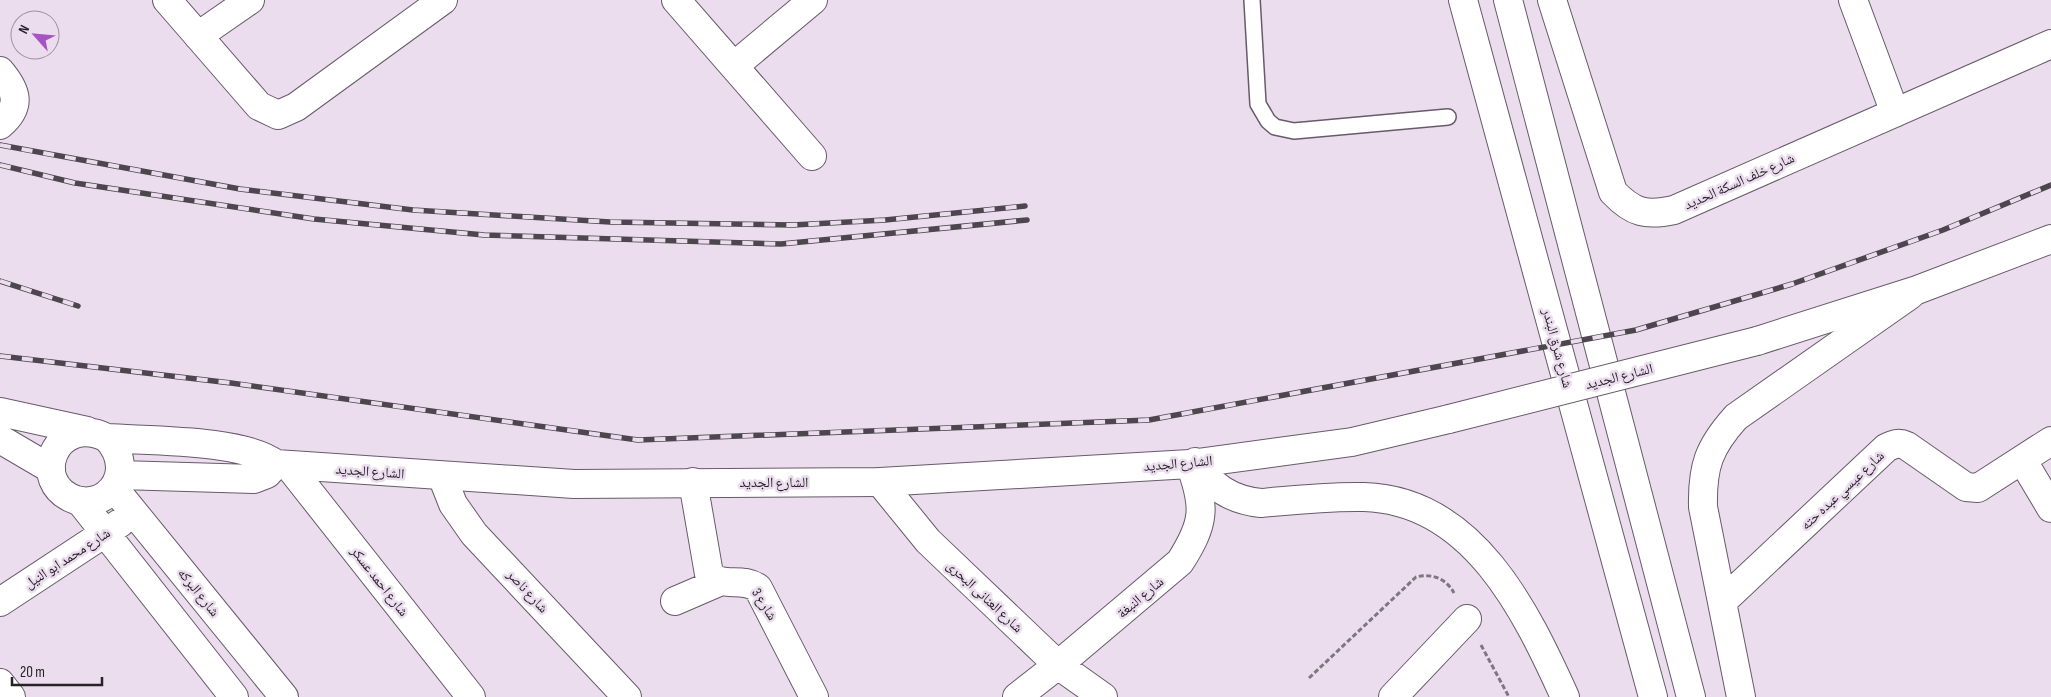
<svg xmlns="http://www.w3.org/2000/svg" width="2051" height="697" viewBox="0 0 2051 697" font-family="'Sofia Sans Condensed','Noto Naskh Arabic',sans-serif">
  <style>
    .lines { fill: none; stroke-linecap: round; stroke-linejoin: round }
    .service-casing { stroke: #675a69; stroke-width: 18 }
    .minor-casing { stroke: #675a69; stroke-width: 30 }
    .tertiary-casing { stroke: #675a69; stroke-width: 30 }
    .secondary-casing { stroke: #675a69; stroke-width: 30 }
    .path { stroke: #7f7681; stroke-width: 3; stroke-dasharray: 5 2.5; stroke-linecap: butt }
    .service { stroke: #fff; stroke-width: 15 }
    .minor { stroke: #fff; stroke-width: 28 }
    .tertiary { stroke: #fff; stroke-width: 28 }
    .secondary { stroke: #fff; stroke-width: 28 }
    .rail-casing { stroke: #4d464e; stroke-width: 5.5 }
    .rail { stroke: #ebddee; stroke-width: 4; stroke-dasharray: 11; stroke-linecap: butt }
    .tertiary-bridge-casing { stroke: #675a69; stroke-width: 30; stroke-linecap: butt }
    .tertiary-bridge { stroke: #fff; stroke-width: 28 }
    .labels { text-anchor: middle; stroke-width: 5; stroke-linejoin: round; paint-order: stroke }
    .street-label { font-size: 14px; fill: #262127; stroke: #ebddee }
  </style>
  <rect width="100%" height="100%" fill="#ebddee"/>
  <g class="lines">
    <defs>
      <path id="service" d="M1252 0 1258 104 1268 121 1275 127 1294 131 1448 117"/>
      <path id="minor" d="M167 0 259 106 278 115 296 107 443 0
        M676 0 812 156
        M1552 0 1613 192C1633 213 1646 216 1674 210L2051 44
        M1853 0 1895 113
        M198 36 250 0
        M734 66 813 0
        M0 71C17 91 22 106 0 125
        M2023 461 2051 508
        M288 465 471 697
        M442 476 453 504 474 534 627 697
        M693 482 709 574C722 589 742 576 758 588L814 697
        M880 482 928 541 1058 665 1103 697
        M114 488 284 697
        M80 501 234 697
        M675 601 719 582
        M0 602 120 523
        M1722 602 1886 448C1894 444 1898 442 1907 446L1966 487 1978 488 2051 441
        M0 683 11 697
        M1017 697 1058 665 1180 562C1205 523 1206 507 1190 464
        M1393 697 1467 619
        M1741 697 1703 507C1702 466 1709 447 1736 417L1910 295"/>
      <path id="tertiary" d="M1757 341 1917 290 2051 239
        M0 412 87 431
        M107 438C123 455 126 479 106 495 98 501 86 503 76 500 27 483 56 412 107 438 150 441 243 439 276 464L574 484 880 482 1190 464 1352 442 1449 419
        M0 439 51 469
        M1195 462C1212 487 1231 500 1261 503 1294 500 1330 496 1364 497 1473 500 1526 611 1565 697
        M120 475 254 479 267 474 276 464"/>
      <path id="secondary" d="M1463 0 1653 697
        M1508 0 1691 697"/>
    </defs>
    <use href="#service" class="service-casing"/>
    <use href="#minor" class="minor-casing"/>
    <use href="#tertiary" class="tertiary-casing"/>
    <use href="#secondary" class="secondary-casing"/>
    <path class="path" d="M1481 645 1509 697
      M1309 678 1416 577C1431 573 1446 578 1454 593"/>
    <use href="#service" class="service"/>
    <use href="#minor" class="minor"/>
    <use href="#tertiary" class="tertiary"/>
    <use href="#secondary" class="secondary"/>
    <defs>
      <path id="rail" d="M0 145 240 189 413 210 610 222 793 225 885 220 1025 206
        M0 165 75 183 314 219 484 235 781 244 1027 220
        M0 281 78 306
        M0 356 231 383 638 440 1149 420 1636 330 1792 284 1943 230 2051 185"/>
    </defs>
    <use href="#rail" class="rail-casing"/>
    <use href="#rail" class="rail"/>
    <defs>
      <path id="tertiary-bridge" d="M1449 419 1757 341"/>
    </defs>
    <use href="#tertiary-bridge" class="tertiary-bridge-casing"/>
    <use href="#tertiary-bridge" class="tertiary-bridge"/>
  </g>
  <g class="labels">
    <g class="street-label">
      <text transform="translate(1739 181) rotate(-24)" y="5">شارع خلف السكة الحديد</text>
      <text transform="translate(1558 348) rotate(75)" y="5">شارع شرق البندر</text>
      <text transform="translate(1619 376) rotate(-14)" y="5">الشارع الجديد</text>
      <text transform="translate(1178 463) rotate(-5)" y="5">الشارع الجديد</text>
      <text transform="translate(370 471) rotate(4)" y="5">الشارع الجديد</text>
      <text x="774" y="487">الشارع الجديد</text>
      <text transform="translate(1842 490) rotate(-43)" y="5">شارع عيسي عبده حته</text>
      <text transform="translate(67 558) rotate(-33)" y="5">شارع محمد ابو النيل</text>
      <text transform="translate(380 581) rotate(52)" y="5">شارع احمد عسكر</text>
      <text transform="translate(528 591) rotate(47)" y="5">شارع ناصر</text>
      <text transform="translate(199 592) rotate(51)" y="5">شارع البركه</text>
      <text transform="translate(985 596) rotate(43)" y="5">شارع العنانى البحرى</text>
      <text transform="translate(1140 597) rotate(-40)" y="5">شارع النبغة</text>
      <text transform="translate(765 604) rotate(58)" y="5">شارع 3</text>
    </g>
  </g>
  <g transform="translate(35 35) rotate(297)"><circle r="24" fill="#ebddee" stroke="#9c929e"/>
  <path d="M0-4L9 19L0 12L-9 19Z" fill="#a654c4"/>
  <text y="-8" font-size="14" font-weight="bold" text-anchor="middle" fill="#262127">N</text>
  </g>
  <path d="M12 677v8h90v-8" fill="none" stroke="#262127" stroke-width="2.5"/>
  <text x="20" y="677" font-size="15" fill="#262127" stroke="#ebddee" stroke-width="4" paint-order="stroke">20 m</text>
</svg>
